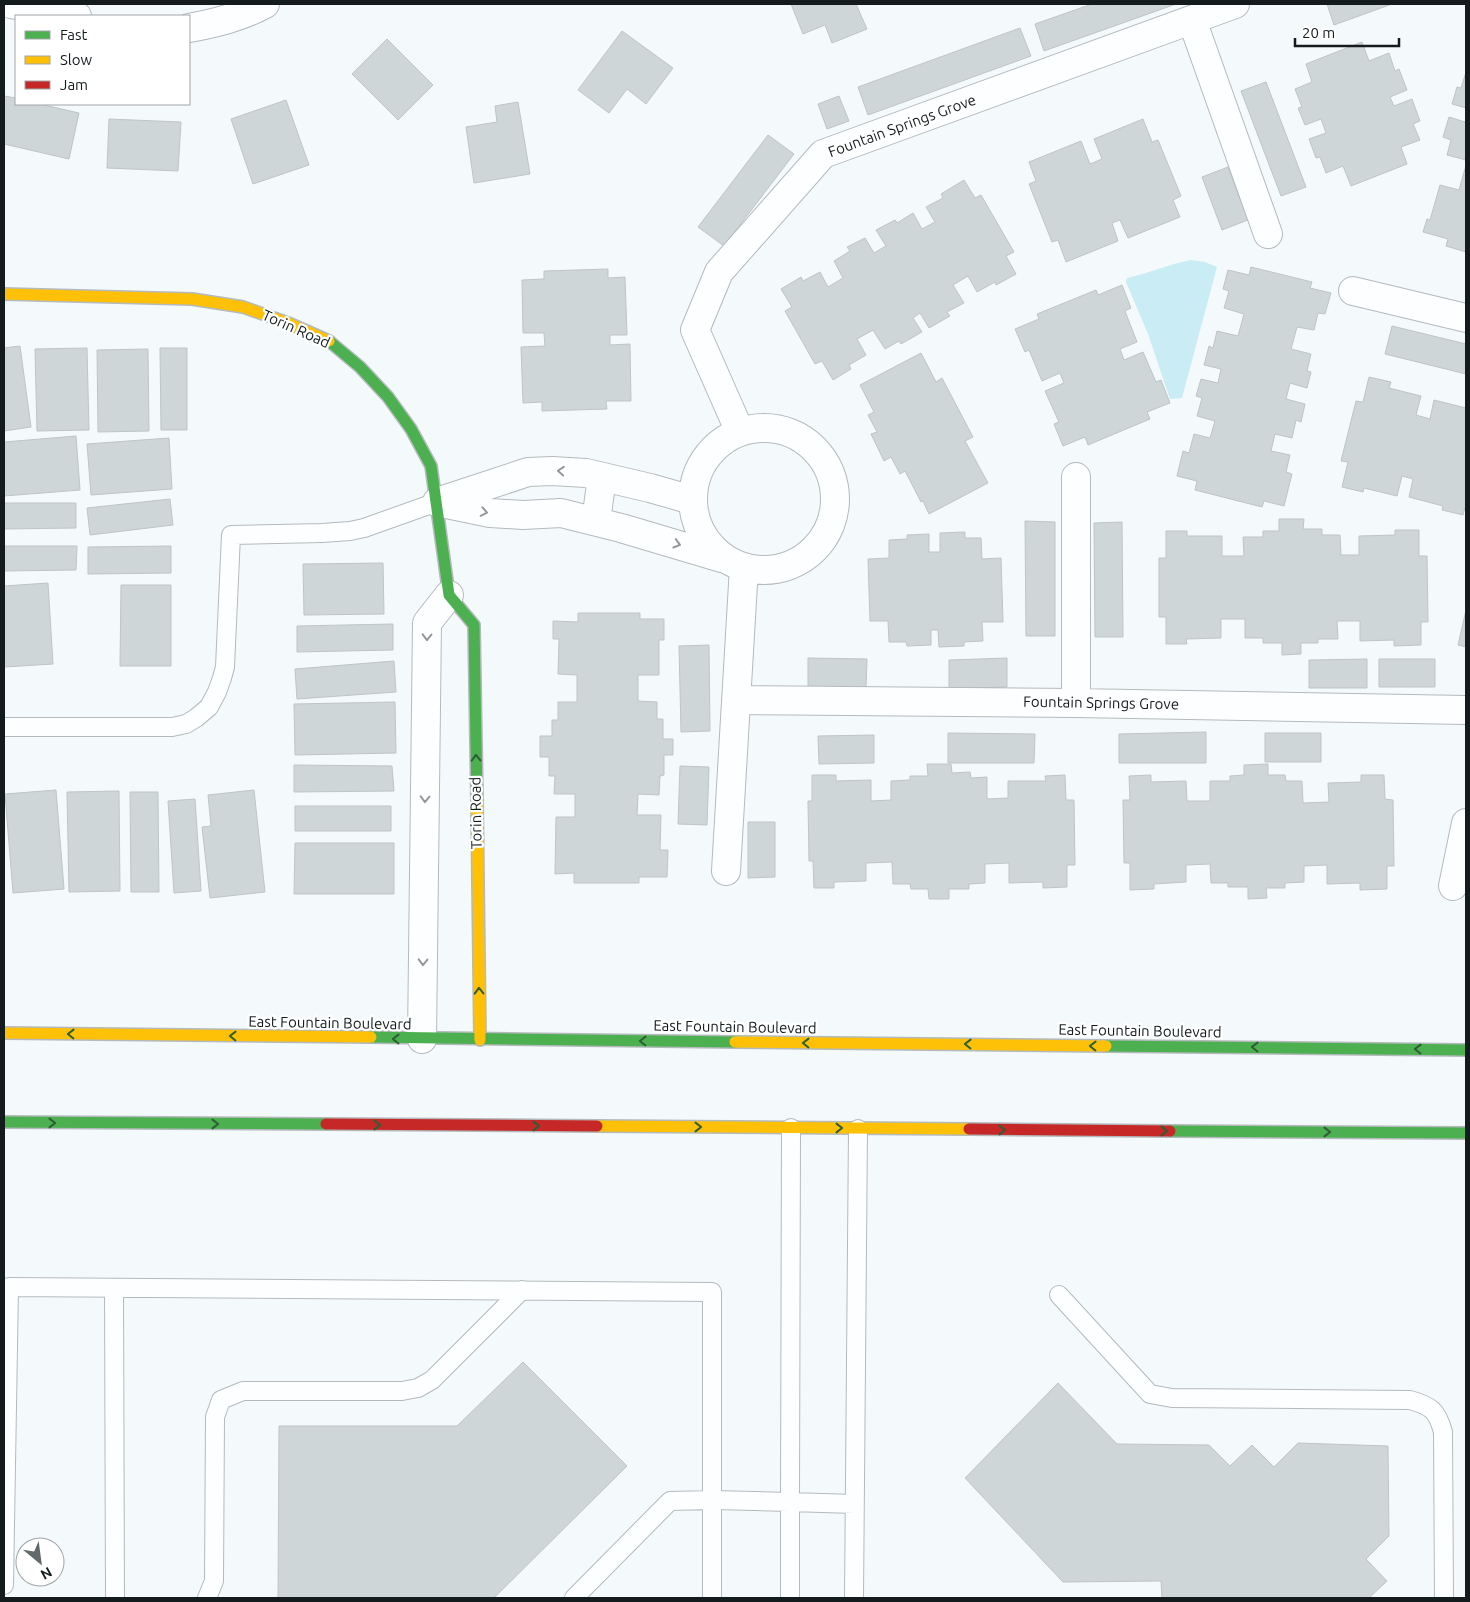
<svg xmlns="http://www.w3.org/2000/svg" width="1470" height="1602" viewBox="0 0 1470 1602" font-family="Ubuntu,sans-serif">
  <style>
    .green { fill: #caecf4 }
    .building { fill: #cfd6d8; stroke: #bec5c7 }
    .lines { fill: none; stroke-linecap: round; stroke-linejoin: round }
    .lane-casing { stroke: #b4babc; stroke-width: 20 }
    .street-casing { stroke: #b4babc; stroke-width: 30 }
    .fast-casing { stroke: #b4babc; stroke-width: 14 }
    .slow-casing { stroke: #b4babc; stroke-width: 14 }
    .jam-casing { stroke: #b4babc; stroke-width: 14 }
    .lane { stroke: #fdfeff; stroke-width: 18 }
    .street { stroke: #fdfeff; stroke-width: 28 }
    .fast { stroke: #4caf50; stroke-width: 11 }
    .slow { stroke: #ffc107; stroke-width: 11 }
    .jam { stroke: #c62828; stroke-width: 11 }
    .oneway { stroke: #949899 }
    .oneway2 { stroke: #2d5e34 }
    .labels { text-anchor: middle; stroke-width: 4.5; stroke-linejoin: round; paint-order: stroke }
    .street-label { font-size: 15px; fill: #141b1d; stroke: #fff }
  </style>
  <rect width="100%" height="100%" fill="#f4fafc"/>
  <path class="green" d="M1191 260 1205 262 1217 267 1182 398 1170 399 1148 334 1126 282 1127 278C1149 273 1169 264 1191 260Z"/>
  <path class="building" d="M791 4H856L867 29 832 43 825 25 803 34Z
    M1092 4H1176L1044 51 1035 24Z
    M1327 4H1392L1334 25Z
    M1020 28 1031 56 868 115 858 87Z
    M622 31 673 68 646 104 627 89 609 113 578 90Z
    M387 39 433 85 398 120 352 74Z
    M1362 42 1369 61 1389 53 1395 71 1399 69 1407 90 1390 97 1394 106 1412 99 1420 121 1413 124 1420 140 1401 147 1407 164 1351 186 1343 166 1326 173 1320 157 1316 158 1309 139 1326 133 1321 119 1305 125 1298 108 1302 107 1295 89 1312 82 1306 64Z
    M1466 72V108L1452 104 1457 87 1461 88Z
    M1266 82 1306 187 1281 196 1241 91Z
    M4 96 16 98V104H40L79 113 69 159 4 144Z
    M839 96 849 121 827 129 818 104Z
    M286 100 309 165 253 184 231 119Z
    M518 102 530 174 474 183 466 127 497 122 495 106Z
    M1449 117 1465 122 1466 119V160L1447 155 1451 140 1443 137Z
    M109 119 181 122 178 171 107 168Z
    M1143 119 1152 142 1158 140 1181 196 1173 200 1180 217 1128 238 1120 220 1112 223 1118 241 1066 262 1058 240 1052 242 1029 184 1036 181 1029 162 1081 141 1090 164 1102 159 1094 139Z
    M768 135 794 154 724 246 698 227Z
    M1466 165V252L1446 246 1448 239 1423 232 1427 219 1430 220 1440 185 1459 190Z
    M1228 167 1248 220 1222 230 1202 177Z
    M964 180 975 198 981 195 1014 252 1006 256 1016 274 996 285 995 282 977 292 968 276 953 285 964 303 947 312 950 316 929 328 920 313 913 318 922 332 901 344 899 341 885 349 873 330 857 339 866 355 849 365 851 369 833 380 822 361 815 364 785 311 792 307 781 289 801 277 803 281 820 272 828 287 843 278 834 261 850 251 847 247 865 238 874 253 886 246 876 230 895 220 897 223 913 213 922 229 935 222 926 207 943 198 941 194Z
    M1251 267 1312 282 1310 288 1331 293 1325 314 1318 313 1314 330 1297 327 1291 349 1311 354 1307 371 1311 372 1307 388 1290 383 1286 399 1305 404 1301 422 1296 420 1292 438 1275 434 1271 451 1290 455 1286 472 1292 474 1284 506 1264 501 1262 507 1195 490 1197 481 1177 476 1183 451 1189 453 1194 434 1210 438 1215 421 1197 416 1202 398 1196 396 1201 379 1218 383 1221 369 1204 365 1209 346 1213 348 1217 331 1238 336 1244 314 1224 308 1229 291 1223 289 1228 270 1249 275Z
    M608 269V278L625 277 627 335H610V345L630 344 631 401H606L607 409 542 411V402L523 403 521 347 545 346 544 333H523L522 280 544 279V271Z
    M1122 285 1131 308 1125 311 1137 342 1120 349 1124 360 1143 352 1156 382 1161 380 1170 403 1147 412 1150 419 1088 445 1085 437 1063 446 1054 424 1059 422 1045 391 1064 383 1060 373 1042 381 1029 350 1025 352 1015 329 1039 319 1037 314 1096 290 1098 295Z
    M1392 326 1466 344V374L1385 354Z
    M20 346 31 427 4 431V348Z
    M87 348 89 430 37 431 35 349Z
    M160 348H187V430H161Z
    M148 349 149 431 98 432 97 350Z
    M921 353 936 382 942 378 973 437 965 441 988 483 929 514 923 501 921 502 905 471 900 474 891 457 884 461 871 434 877 432 868 415 874 412 860 385Z
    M1369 377 1391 382 1389 388 1421 396 1416 415 1430 419 1434 400 1466 408V504L1463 515 1442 510 1443 506 1409 497 1413 479 1402 476 1397 496 1364 488 1363 492 1342 487 1348 462 1341 461 1356 401 1363 402Z
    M76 436 80 490 4 496V442Z
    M169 438 172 489 91 495 87 444Z
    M170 499 173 525 90 535 87 508Z
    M4 503H76V528L4 529Z
    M1279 519H1304L1303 529H1322V535H1340L1341 555H1359V536L1395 535V530H1419V556H1427L1428 622H1421V645L1394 646V640L1360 641V621H1337L1338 639H1318V643H1301V654L1282 655V643H1263V638H1245V619H1221V638L1186 639 1187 644H1166V617H1159V558H1166V531H1187V536H1222V556H1244L1243 537H1263V531H1279Z
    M1025 521 1055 522V636H1026Z
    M1122 522 1123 637H1095L1094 523Z
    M965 532V538H981L982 559 1001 558 1003 622H982L983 641 964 642V646L939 647 938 630H931V645L907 646 906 642H889L888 621H870L868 559 889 558V540L907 539V535L929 534V552H940V533Z
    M4 546H77L76 570 4 571Z
    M171 546V573L88 574V547Z
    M383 563 384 614 304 615 303 564Z
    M48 583 53 664 4 667V586Z
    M121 585H171V666H120Z
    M1466 610V647L1458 645Z
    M578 613H640V619H664V640H659V675H638V701L657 702V719H663V739H673V755H664V775L660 776 659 795 638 794 637 815H661L660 850H668L667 877H639V883H574V873L555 874 556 817H575V794H554L555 776H549V757H540V736H552V720H558V702H577V675L558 674 559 639H553V621L578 622Z
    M393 624V650L297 652V626Z
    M709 645 710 731 681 732 679 646Z
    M808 658 867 659 866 688H808Z
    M1007 658V687L949 689V660Z
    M1367 659V688H1309V660Z
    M1379 659H1435V687H1379Z
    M394 661 396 692 297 699 295 669Z
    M395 702 396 753 295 755 294 704Z
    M1206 732V763H1119V734Z
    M948 733 1035 734 1034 763H948Z
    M1265 733H1321V762H1265Z
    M874 735V763L819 764 818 736Z
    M927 764H951L952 773 970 772 971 778 987 777V799L1008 798V781H1046L1045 776 1065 775 1066 800H1074L1075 865H1067V887L1043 888V882L1009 883V863L985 864V883L969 884V889H949V899H929L928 889H911L910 884H893L892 862 866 863V881L834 882V888H814L813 861H809L808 801H812V775H836V781L871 780V801L891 800V781L910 780V776H928Z
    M1268 764V775H1285L1286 781H1302L1303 803 1329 802 1328 783 1361 782V775H1384L1385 799 1393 800 1394 866H1387V889L1360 890V883L1327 884V865L1304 866V882L1285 883V888H1266L1267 898 1248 899V887H1228V883H1211L1210 864 1186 865V882L1154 884V889L1130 890V863H1124L1123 800H1130L1129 776 1151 775V782L1186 781 1187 801H1210V781H1230V776L1244 775V765Z
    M294 765 392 766 394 791 294 792Z
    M680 766 709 767 707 825 678 824Z
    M56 790 64 889 13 893 5 794Z
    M254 790 265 892 210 898 202 827 211 826 208 795Z
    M119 791 120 891 69 892 67 792Z
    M130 792H158L159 892H131Z
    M195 799 201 891 174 893 168 801Z
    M295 806H391V831H295Z
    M748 822H775V877L748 878Z
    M295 843H394V894H294Z
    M523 1362 627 1466 494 1598H278L279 1426H457Z
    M1058 1383 1117 1444 1209 1445 1230 1466 1252 1445 1274 1467 1298 1443 1388 1446 1389 1536 1366 1559 1387 1581 1369 1598H1162L1161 1581 1063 1582 965 1478Z"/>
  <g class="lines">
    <defs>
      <path id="lane" d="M4 727H172L186 724 196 718 209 707 217 692 222 678 225 667 231 535 322 533 350 531 364 528 437 502
        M114 1288 115 1598
        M1059 1295 1150 1394 1172 1398 1410 1400C1431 1406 1437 1410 1443 1432L1444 1598
        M4 1585 9 1287 712 1292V1598
        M207 1598 214 1581 215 1417 221 1400 243 1391H402L418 1388 432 1380 522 1290
        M574 1598 670 1501 713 1500 790 1502 791 1128
        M790 1598V1502L854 1504
        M854 1598 858 1129"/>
      <path id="street" d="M11 4 77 16
        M1192 20 1268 234
        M189 28C216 23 241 17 265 4
        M1353 291 1466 318
        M693 499a71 71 0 1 1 142 0a71 71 0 1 1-142 0Z
        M740 432 695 330 719 272 823 154 1235 4
        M1076 477V703
        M437 502 490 513 523 515 561 513 621 528 722 558
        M437 502 528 472 552 471 586 473 650 488 692 500
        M596 521 602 477
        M736 700 1076 703 1466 710
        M726 871 744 567
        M1453 886 1466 823
        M422 1039 427 623 449 595"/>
      <path id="fast" d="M329 341 360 367 388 397 411 429 431 466 449 595 474 625 477 801
        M371 1037 735 1042
        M1106 1046 1466 1050
        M4 1122 326 1124
        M1170 1131 1466 1133"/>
      <path id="slow" d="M4 294 192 299 243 307 288 323 329 341
        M477 801 480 1040
        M4 1033 371 1037
        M735 1042 1106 1046
        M597 1126 969 1129"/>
      <path id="jam" d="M326 1124 597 1126
        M969 1129 1170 1131"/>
    </defs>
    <use href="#lane" class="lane-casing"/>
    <use href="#street" class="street-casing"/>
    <use href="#fast" class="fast-casing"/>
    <use href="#slow" class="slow-casing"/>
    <use href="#jam" class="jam-casing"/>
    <use href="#lane" class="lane"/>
    <use href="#street" class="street"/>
    <use href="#fast" class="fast"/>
    <use href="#slow" class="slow"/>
    <use href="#jam" class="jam"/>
  </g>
  <defs><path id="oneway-chevron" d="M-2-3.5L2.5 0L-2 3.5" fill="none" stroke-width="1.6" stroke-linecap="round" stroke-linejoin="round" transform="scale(1.25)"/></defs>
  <g class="oneway">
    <use href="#oneway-chevron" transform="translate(561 471) rotate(-176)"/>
    <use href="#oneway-chevron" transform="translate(484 512) rotate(11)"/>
    <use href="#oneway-chevron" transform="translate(677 544) rotate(16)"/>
    <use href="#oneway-chevron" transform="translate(427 637) rotate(91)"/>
    <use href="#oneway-chevron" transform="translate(425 799) rotate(91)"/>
    <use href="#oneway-chevron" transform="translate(423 962) rotate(91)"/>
  </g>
  <g class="oneway2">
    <use href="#oneway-chevron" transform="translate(476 758) rotate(-91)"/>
    <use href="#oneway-chevron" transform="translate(479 991) rotate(-91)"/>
    <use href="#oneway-chevron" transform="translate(71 1034) rotate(-179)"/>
    <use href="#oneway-chevron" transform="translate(233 1036) rotate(-179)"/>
    <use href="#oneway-chevron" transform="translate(396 1039) rotate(-179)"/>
    <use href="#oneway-chevron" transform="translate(643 1041) rotate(-179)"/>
    <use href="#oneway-chevron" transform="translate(806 1043) rotate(-179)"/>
    <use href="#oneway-chevron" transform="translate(968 1044) rotate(-179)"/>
    <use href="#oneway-chevron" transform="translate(1093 1046) rotate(-179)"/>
    <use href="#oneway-chevron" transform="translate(1255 1047) rotate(-179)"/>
    <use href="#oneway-chevron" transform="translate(1418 1049) rotate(-179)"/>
    <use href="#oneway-chevron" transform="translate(52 1123)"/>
    <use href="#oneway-chevron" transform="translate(215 1124)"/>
    <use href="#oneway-chevron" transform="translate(377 1125)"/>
    <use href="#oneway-chevron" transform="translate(536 1126)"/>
    <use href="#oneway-chevron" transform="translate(698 1127)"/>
    <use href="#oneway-chevron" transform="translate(839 1128)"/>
    <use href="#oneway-chevron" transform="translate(1002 1130)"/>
    <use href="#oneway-chevron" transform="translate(1164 1131)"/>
    <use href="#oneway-chevron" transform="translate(1327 1132)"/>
  </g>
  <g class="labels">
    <g class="street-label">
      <text transform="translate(902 126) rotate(-20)" y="5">Fountain Springs Grove</text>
      <text transform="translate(296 329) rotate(24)" y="5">Torin Road</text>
      <text transform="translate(1101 703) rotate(1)" y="5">Fountain Springs Grove</text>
      <text transform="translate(476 813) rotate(-91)" y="5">Torin Road</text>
      <text transform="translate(330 1023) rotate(1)" y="5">East Fountain Boulevard</text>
      <text transform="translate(735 1027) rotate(1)" y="5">East Fountain Boulevard</text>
      <text transform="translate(1140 1031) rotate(1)" y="5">East Fountain Boulevard</text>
    </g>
  </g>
  <rect width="1470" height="1602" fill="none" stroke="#141b1d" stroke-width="10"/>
  <rect x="15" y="15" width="175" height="90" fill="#ffffff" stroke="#a1a4a5"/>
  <rect x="25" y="31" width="25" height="8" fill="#4caf50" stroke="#a1a4a5"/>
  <text x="60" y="40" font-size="15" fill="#141b1d">Fast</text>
  <rect x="25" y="56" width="25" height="8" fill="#ffc107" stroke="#a1a4a5"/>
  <text x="60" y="65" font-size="15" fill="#141b1d">Slow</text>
  <rect x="25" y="81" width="25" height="8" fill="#c62828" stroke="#a1a4a5"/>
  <text x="60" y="90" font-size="15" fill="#141b1d">Jam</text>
  <g transform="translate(40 1562) rotate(151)"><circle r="24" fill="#ffffff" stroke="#a1a4a5"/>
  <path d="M0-4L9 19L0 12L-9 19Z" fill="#62696b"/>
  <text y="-8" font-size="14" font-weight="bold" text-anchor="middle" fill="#141b1d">N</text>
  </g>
  <path d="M1295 38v8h104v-8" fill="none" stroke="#141b1d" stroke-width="2.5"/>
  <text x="1302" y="38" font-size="15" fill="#141b1d" stroke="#ffffff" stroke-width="4" paint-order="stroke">20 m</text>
</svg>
